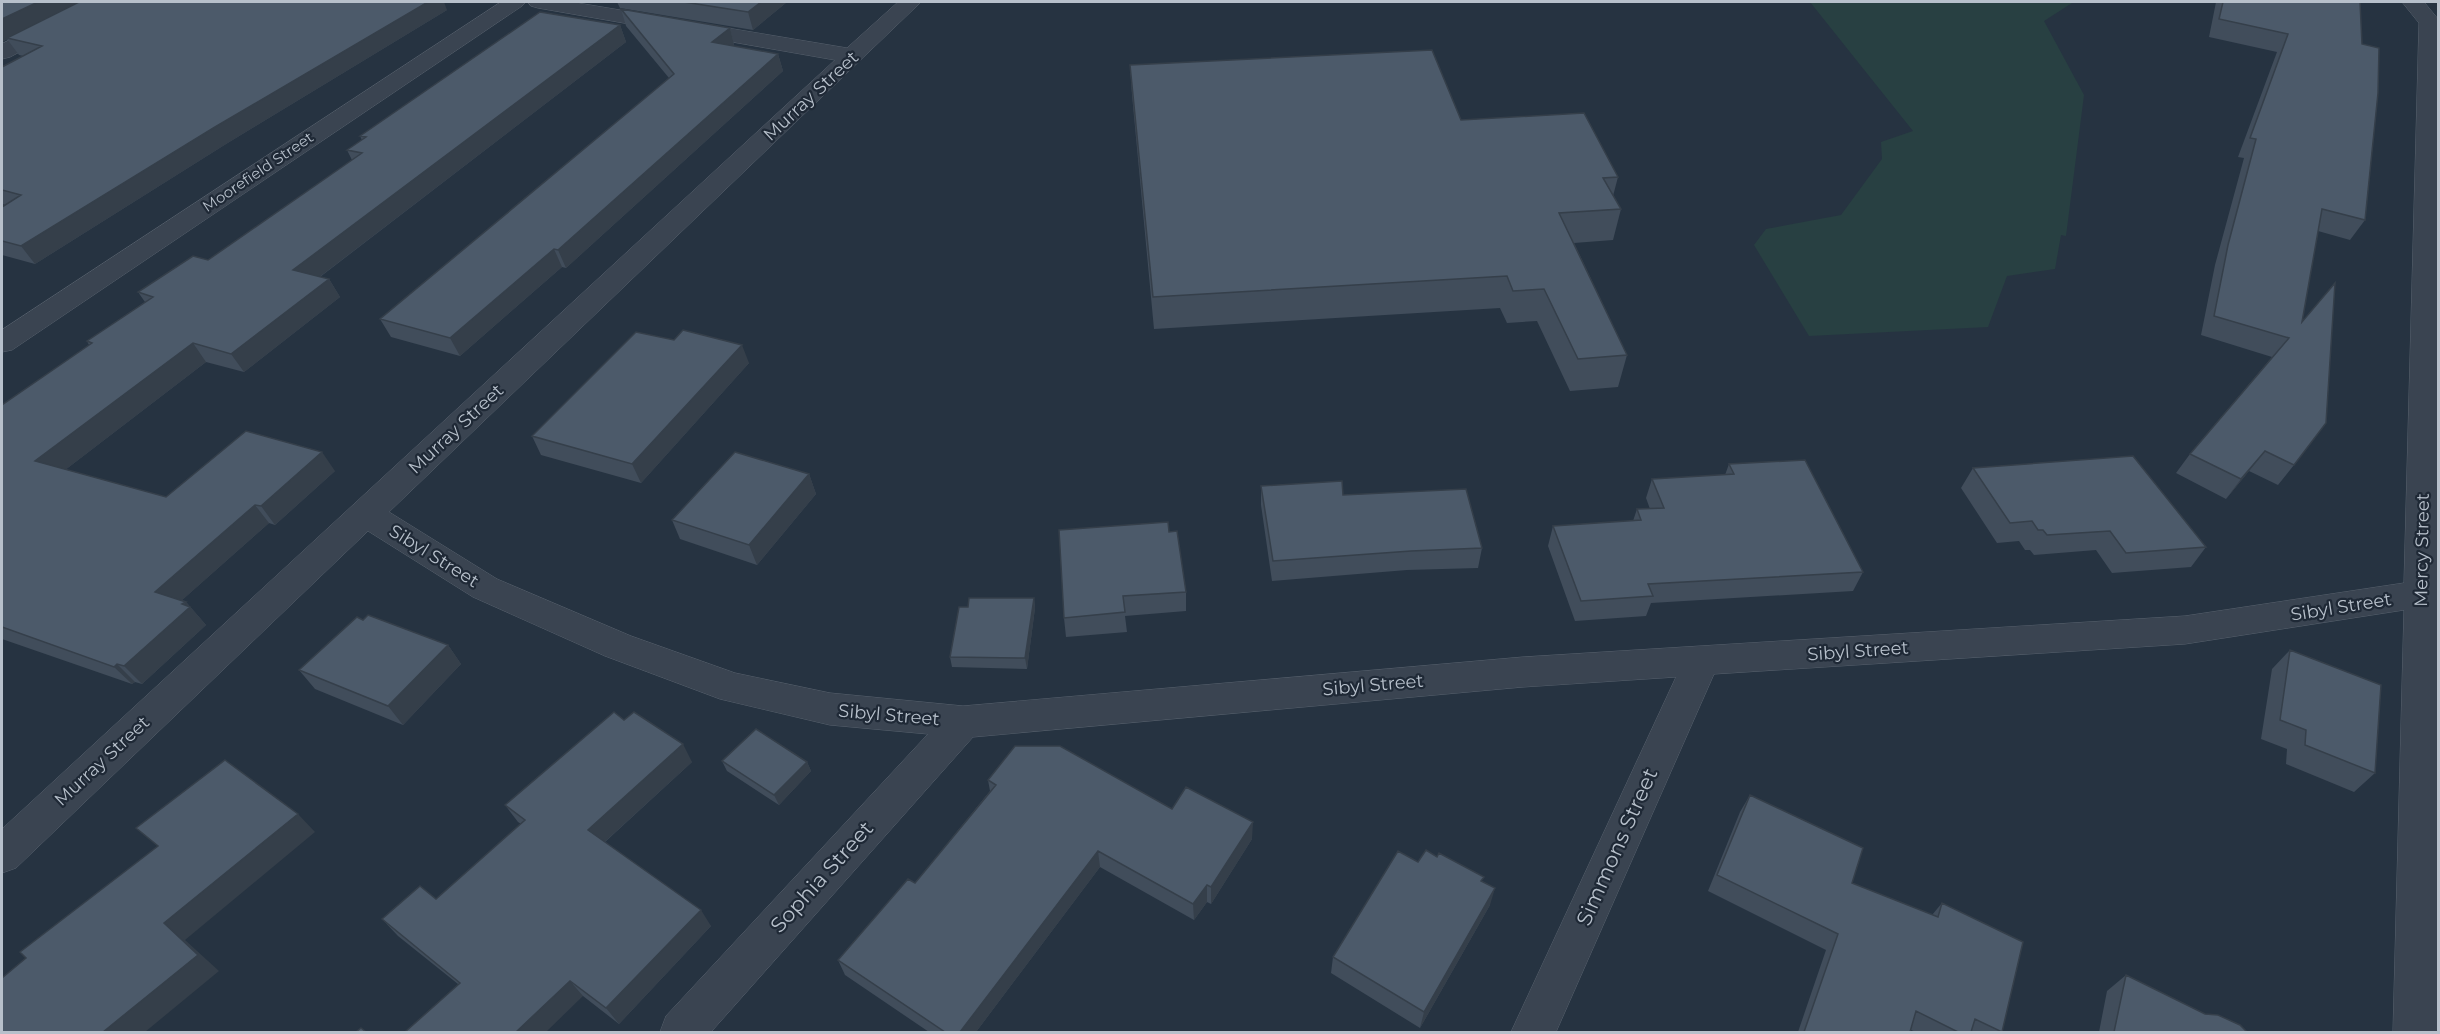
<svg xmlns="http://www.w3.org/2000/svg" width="2440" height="1034" viewBox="0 0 2440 1034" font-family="Montserrat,sans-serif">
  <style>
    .green { fill: #284042 }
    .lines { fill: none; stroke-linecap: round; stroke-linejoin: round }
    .minor-casing { stroke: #58626e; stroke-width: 1 }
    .tertiary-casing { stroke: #58626e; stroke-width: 1 }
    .minor { fill: #3a4451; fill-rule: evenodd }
    .tertiary { fill: #3a4451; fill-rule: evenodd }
    .wall { fill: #414d5b }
    .shaded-wall { fill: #353f4a }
    .building { fill: #4c5a6a; stroke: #353f4a; stroke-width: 1.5 }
    .labels { text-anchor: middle; stroke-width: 4.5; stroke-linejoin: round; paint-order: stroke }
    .far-street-label { font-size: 15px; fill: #b7c0cb; stroke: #1f2936 }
    .street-label { font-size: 18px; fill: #b7c0cb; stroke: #1f2936 }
    .near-street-label { font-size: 21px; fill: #b7c0cb; stroke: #1f2936 }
  </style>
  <rect width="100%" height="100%" fill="#263341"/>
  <path class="green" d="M1810 2 2072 3 2044 21 2084 95 2066 236 2061 235 2055 269 2007 276 1988 327 1809 336 1754 245 1766 229 1841 215 1882 159 1881 142 1913 131Z"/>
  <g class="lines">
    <defs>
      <path id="minor" d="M501 2H526L522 6 12 350 2 352V330Z
        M528 2H572L847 48 898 2H921L389 512 497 579 631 636 735 673 830 693 963 706 1523 657 2185 616 2404 583 2419 23 2402 2H2424L2438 19 2437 1032H2393L2404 610 2185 644 1714 674 1556 1032H1511L1676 677 1523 687 973 737 711 1032H660L666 1016 928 734 830 725 720 699 605 656 473 597 368 531 16 868 2 873V829L835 60 538 8 531 6Z"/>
      <path id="tertiary" d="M85 2H111L107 6 10 57 2 59V44Z"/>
    </defs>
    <use href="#minor" class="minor-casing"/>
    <use href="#tertiary" class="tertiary-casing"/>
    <use href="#minor" class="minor"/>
    <use href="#tertiary" class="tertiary"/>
  </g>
  <path class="wall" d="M2 2 447 10 226 144 35 264 2 255V207L5 205 2 204V67L23 56 19 55 7 39 2 42Z
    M617 2H787L753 30 620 8Z
    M2216 2H2360L2365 220 2350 240 2318 231 2302 322 2294 465 2278 485 2249 471 2226 499 2176 473 2190 454 2272 357 2201 335 2215 265 2244 158 2238 157 2277 52 2209 37Z
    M621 9 730 28 734 45 733 46 778 54 783 71 566 268 562 267 460 356 391 337 380 319 669 78 626 26Z
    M620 25 626 42 320 277 329 279 340 297 244 372 206 362 65 470 166 497 335 471 275 525 269 523 182 600 186 602 206 625 142 684 135 682 132 684 2 639V405L89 345 87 341 145 302 138 292 208 260 352 160 347 150 362 140 360 136Z
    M1130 65 1461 120 1618 177 1613 196 1621 209 1613 240 1574 243 1627 355 1618 387 1570 391 1537 321 1507 323 1500 308 1154 329 1132 95Z
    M674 340 749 363 641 483 541 455 532 436Z
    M1729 464 1863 572 1853 591 1651 603 1646 616 1575 621 1548 546 1553 526 1633 521 1637 509H1650L1646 498 1652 479 1725 475Z
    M1973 468 2206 547 2191 567 2112 573 2096 550 2034 555 2030 550H2025L2019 541 1997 543 1961 488Z
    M809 474 816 494 757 565 680 539 672 520Z
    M1261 486 1343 495 1482 548 1478 568 1407 570 1272 581 1261 505Z
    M1169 532 1186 592V611L1125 616 1127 632 1066 637 1064 618Z
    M1034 598 1035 608 1027 669 952 667 950 657 968 607Z
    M448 645 461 664 403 725 315 689 299 670Z
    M2290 650 2375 773 2354 792 2286 764 2287 749 2261 739 2272 669Z
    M624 720 692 762 605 842 711 926 619 1024 583 996 458 984 398 936 382 919 436 899 521 824 518 822 505 805Z
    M722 761 807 762 811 771 779 805 727 771Z
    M988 780 1172 809 1252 839 1211 904 1207 902 1194 920 1100 867 976 1032H929L845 975 838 960 915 883 990 791Z
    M1750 795 1852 883 1932 915 1942 903 2002 1032H1916L1911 1030 1910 1032H1798L1826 950 1708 891 1740 812Z
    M1437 857 1482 881 1490 905 1420 1028 1331 973 1333 957 1418 862Z
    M2126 975 2205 1014 2247 1032H2099L2107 991Z"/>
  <path class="shaded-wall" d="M38 2H81L2 42V19Z
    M428 2H444L447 10 226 144 35 264 21 246 215 127Z
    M761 2H787L753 30 748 12Z
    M620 25 626 42 305 288 293 270Z
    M730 28 734 45 717 59 712 42Z
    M778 54 783 71 566 268 558 250Z
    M554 249 562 267 460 356 450 338Z
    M329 279 340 297 244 372 231 354Z
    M193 343 206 362 52 480 35 461Z
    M742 345 749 363 641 483 632 464Z
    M2265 451 2249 471 2226 499 2241 479Z
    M322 452 335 471 275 525 261 506Z
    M809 474 816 494 757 565 749 545Z
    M255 505 269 523 171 610 155 592Z
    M1034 598 1035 608 1027 669 1025 658Z
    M186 602 206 625 142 684 124 666Z
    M448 645 461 664 403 725 388 706Z
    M117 664 135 682 132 684 114 667Z
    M683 744 692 762 599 847 588 830Z
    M807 762 811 771 779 805 774 795Z
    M298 814 315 832 185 940 219 971 145 1032H103L164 923Z
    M1253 822 1252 839 1211 904V887Z
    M1098 851 1100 867 976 1032H960Z
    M1207 885V902L1194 920 1193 904Z
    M1495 888 1490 905 1420 1028 1424 1012Z
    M701 910 711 926 619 1024 606 1008Z
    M570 981 583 996 546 1032H516Z"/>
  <path class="building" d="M2 2H38L2 19Z
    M79 2H428L215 127 21 246 2 241V207L21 195 2 190V67L42 46 7 38Z
    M684 2H761L748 12Z
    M2223 2H2360L2362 44 2379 48 2378 93 2365 220 2322 209 2302 322 2335 283 2326 423 2294 465 2265 451 2241 479 2190 454 2289 338 2214 316 2228 245 2256 139 2250 138 2288 34 2219 19Z
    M621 9 730 28 712 42 778 54 558 250 554 249 450 338 380 319 674 74Z
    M540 12 620 25 293 270 329 279 231 354 193 343 35 461 166 497 246 431 322 452 261 506 255 505 155 592 186 602 182 604 190 607 124 666 117 664 114 667 2 627V405L92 343 87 341 153 297 138 292 193 256 208 260 362 153 347 150 366 137 360 136Z
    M1432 50 1461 120 1584 113 1618 177 1603 178 1621 209 1559 213 1627 355 1578 359 1544 289 1513 291 1507 276 1153 297 1130 65Z
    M683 330 742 345 632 464 532 436 636 332 674 340Z
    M735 452 809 474 749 545 672 520Z
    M2133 456 2206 547 2126 553 2110 531 2047 535 2043 530H2038L2032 521 2010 523 1973 468Z
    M1805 460 1863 572 1648 584 1653 596 1581 601 1553 526 1641 520 1637 509 1664 508 1652 479 1734 474 1729 464Z
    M1342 481 1343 495 1466 489 1482 548 1411 551 1273 561 1261 486Z
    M1168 522 1169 532 1177 531 1186 592 1123 596 1125 612 1064 618 1059 530Z
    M969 598H1034L1025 658 950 657 959 607H968Z
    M368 615 448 645 388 706 299 670 357 617 363 620Z
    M2290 650 2381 685 2375 773 2305 745 2306 730 2280 720Z
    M614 712 624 720 634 712 683 744 588 830 701 910 606 1008 570 981 516 1032H405L460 983 382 919 420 886 436 899 525 820 505 805Z
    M756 729 807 762 774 795 722 761Z
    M1015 746H1060L1172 809 1186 787 1253 822 1211 887 1207 885 1193 904 1098 851 960 1032H945L838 960 908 879 915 883 996 785 988 780Z
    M225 760 298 814 164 923 198 955 103 1032H2V978L26 958 20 952 158 846 136 828Z
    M1750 795 1863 848 1852 883 1938 917 1942 903 2023 942 2002 1032 1975 1019 1971 1032H1958L1916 1011 1910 1032H1804L1838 934 1717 875Z
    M1426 850 1437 857 1439 853 1484 877 1481 881 1495 888 1424 1012 1333 957 1398 851 1418 862Z
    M2126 975 2205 1014 2218 1015 2240 1025 2247 1032H2114Z
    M361 1028 366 1032H356Z"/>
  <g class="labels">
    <g class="far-street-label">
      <text transform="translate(258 172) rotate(-34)" y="5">Moorefield Street</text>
    </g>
    <g class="street-label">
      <text transform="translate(811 96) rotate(-43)" y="6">Murray Street</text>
      <text transform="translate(456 429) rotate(-43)" y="6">Murray Street</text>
      <text transform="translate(2422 550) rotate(-89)" y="6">Mercy Street</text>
      <text transform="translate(434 556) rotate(32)" y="6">Sibyl Street</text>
      <text transform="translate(2341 607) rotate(-9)" y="6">Sibyl Street</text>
      <text transform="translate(1858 651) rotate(-4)" y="6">Sibyl Street</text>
      <text transform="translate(1373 685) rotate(-5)" y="6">Sibyl Street</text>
      <text transform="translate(889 715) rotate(5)" y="6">Sibyl Street</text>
      <text transform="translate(102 761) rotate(-43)" y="6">Murray Street</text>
    </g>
    <g class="near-street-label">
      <text transform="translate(1617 847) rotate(-66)" y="7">Simmons Street</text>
      <text transform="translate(822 877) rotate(-48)" y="7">Sophia Street</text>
    </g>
  </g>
  <rect width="2440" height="1034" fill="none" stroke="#b7c0cb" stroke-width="6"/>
</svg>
